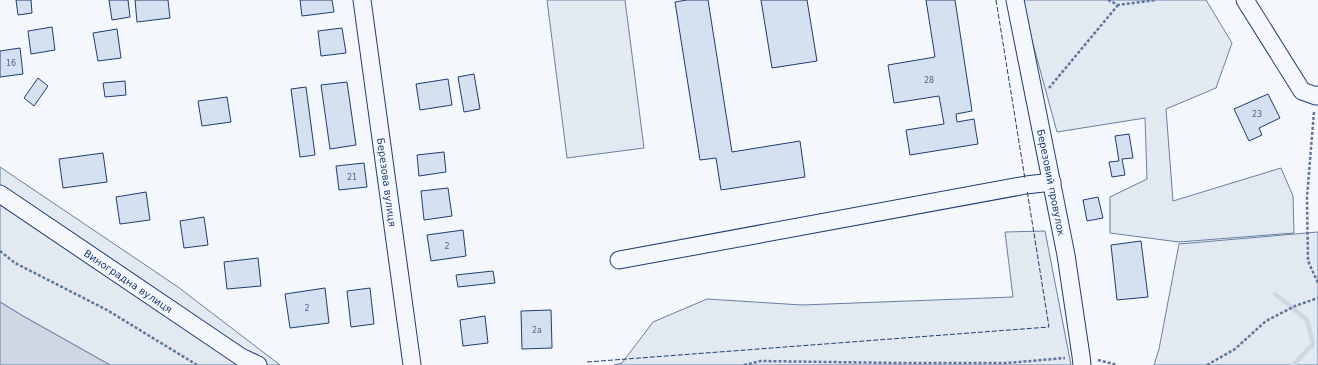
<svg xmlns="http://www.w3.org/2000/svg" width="1318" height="365" viewBox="0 0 1318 365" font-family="'DejaVu Sans',sans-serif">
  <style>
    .green { fill: #e3e9f0; stroke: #687fa3 }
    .water { fill: #cfd7e4; stroke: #687fa3 }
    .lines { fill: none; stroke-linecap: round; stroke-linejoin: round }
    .stream { stroke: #cfd7e4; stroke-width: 4.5 }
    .building { fill: #d5e0f0; stroke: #1d3f73 }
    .minor-casing { stroke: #1d3f73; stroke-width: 19 }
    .path { stroke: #5e769c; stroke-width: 2.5; stroke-dasharray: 3 2; stroke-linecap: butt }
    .minor { stroke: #f4f7fb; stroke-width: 17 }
    .fence { stroke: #1d3f73; stroke-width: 1; stroke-dasharray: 5 2; stroke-linecap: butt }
    .labels { text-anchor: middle; stroke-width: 3; stroke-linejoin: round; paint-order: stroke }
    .number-label { font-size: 8px; fill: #4b6792 }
    .street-label { font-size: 10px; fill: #1d3f73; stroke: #f4f7fb }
  </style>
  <rect width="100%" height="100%" fill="#f4f7fb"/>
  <path class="green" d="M547 0H625L644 148 567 158Z
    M1021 0H1206L1232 43 1216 88 1166 109 1173 201 1281 168 1293 196 1294 233 1179 242 1110 233V197L1147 179 1145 118 1057 132Z
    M0 167 178 287 280 365H110L23 316 0 302Z
    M1045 231 1071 365H614L622 363 653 322 707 299 802 305 1013 297 1005 232Z
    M1318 232V365H1154L1159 349 1179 244Z"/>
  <path class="water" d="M0 302 23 316 110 365H0Z"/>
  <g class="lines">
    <path class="stream" d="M1275 294 1307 320 1313 344 1293 365"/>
  </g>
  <path class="building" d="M16 0H31L32 13 18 15Z
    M109 0H128L130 17 112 20Z
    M135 0H168L170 18 137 22Z
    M300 0H332L334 12 302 16Z
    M687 0H708L732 152 800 141 805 177 721 190 716 158 700 160 675 2Z
    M761 0H807L817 61 772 68Z
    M926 0H955L972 111 956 114 957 122 974 119 978 144 910 155 906 130 944 124 939 96 894 103 888 65 935 57Z
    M52 27 55 50 31 54 28 31Z
    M342 28 346 53 321 56 318 31Z
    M117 29 121 58 98 61 93 33Z
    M20 48 23 74 0 77V51Z
    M474 74 480 109 464 112 458 77Z
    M38 78 48 86 34 106 24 98Z
    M448 79 452 105 420 110 416 84Z
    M125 81 126 95 105 97 103 83Z
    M347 82 356 145 330 149 321 85Z
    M306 87 315 155 300 157 291 89Z
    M1268 94 1280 118 1259 128 1262 135 1249 141 1234 109Z
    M227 97 231 122 202 126 198 101Z
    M1129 134 1133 158 1122 159 1125 175 1112 177 1109 162 1119 161 1115 136Z
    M444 152 446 172 419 176 417 155Z
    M103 153 107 182 63 188 59 159Z
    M364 163 367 187 339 190 336 166Z
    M448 188 452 216 424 220 421 191Z
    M146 192 150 220 120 224 116 197Z
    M1098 197 1103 218 1087 221 1083 200Z
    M204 217 208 245 184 248 180 221Z
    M463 230 466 256 431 261 427 235Z
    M1141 241 1148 297 1117 300 1111 245Z
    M258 258 261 286 227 289 224 262Z
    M493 271 495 283 458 287 456 275Z
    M325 288 329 323 290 328 285 294Z
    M370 288 374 324 351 327 347 291Z
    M551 310 552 348 522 349 521 311Z
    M485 316 488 343 463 346 460 320Z"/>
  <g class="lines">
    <defs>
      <g id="minor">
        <path id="s1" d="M362 0 412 365"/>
        <path id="s2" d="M1015 0 1066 255 1081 356 1082 365"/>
        <path d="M1245 0 1302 91 1316 96 1318 95"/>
        <path id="s3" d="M0 194 241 357 258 365"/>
        <path d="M619 260 1026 185 1052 182"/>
      </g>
    </defs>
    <use href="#minor" class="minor-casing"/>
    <path class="path" d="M1108 0 1118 5 1156 0
      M1049 88 1118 5
      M1314 112 1307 197 1308 261 1318 283
      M0 251 15 263 107 310 197 365
      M1098 360 1117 365
      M744 365 761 361 898 363H1007L1065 358
      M1207 365 1235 349 1266 321 1295 306 1318 298"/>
    <use href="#minor" class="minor"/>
    <path class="fence" d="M996 0 1025 179
      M587 362 1049 327 1027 190"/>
  </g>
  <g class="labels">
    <g class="number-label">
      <text x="11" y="66">16</text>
      <text x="929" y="83">28</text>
      <text x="1257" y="117">23</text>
      <text x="352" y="180">21</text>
      <text x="447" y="249">2</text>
      <text x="307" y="311">2</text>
      <text x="537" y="333">2а</text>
    </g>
    <g class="street-label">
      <text dy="4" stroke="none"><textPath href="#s1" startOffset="184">Березова вулиця</textPath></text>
      <text dy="4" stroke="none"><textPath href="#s2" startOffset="186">Березовий провулок</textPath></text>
      <text dy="4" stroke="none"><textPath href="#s3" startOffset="155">Виноградна вулиця</textPath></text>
    </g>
  </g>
</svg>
